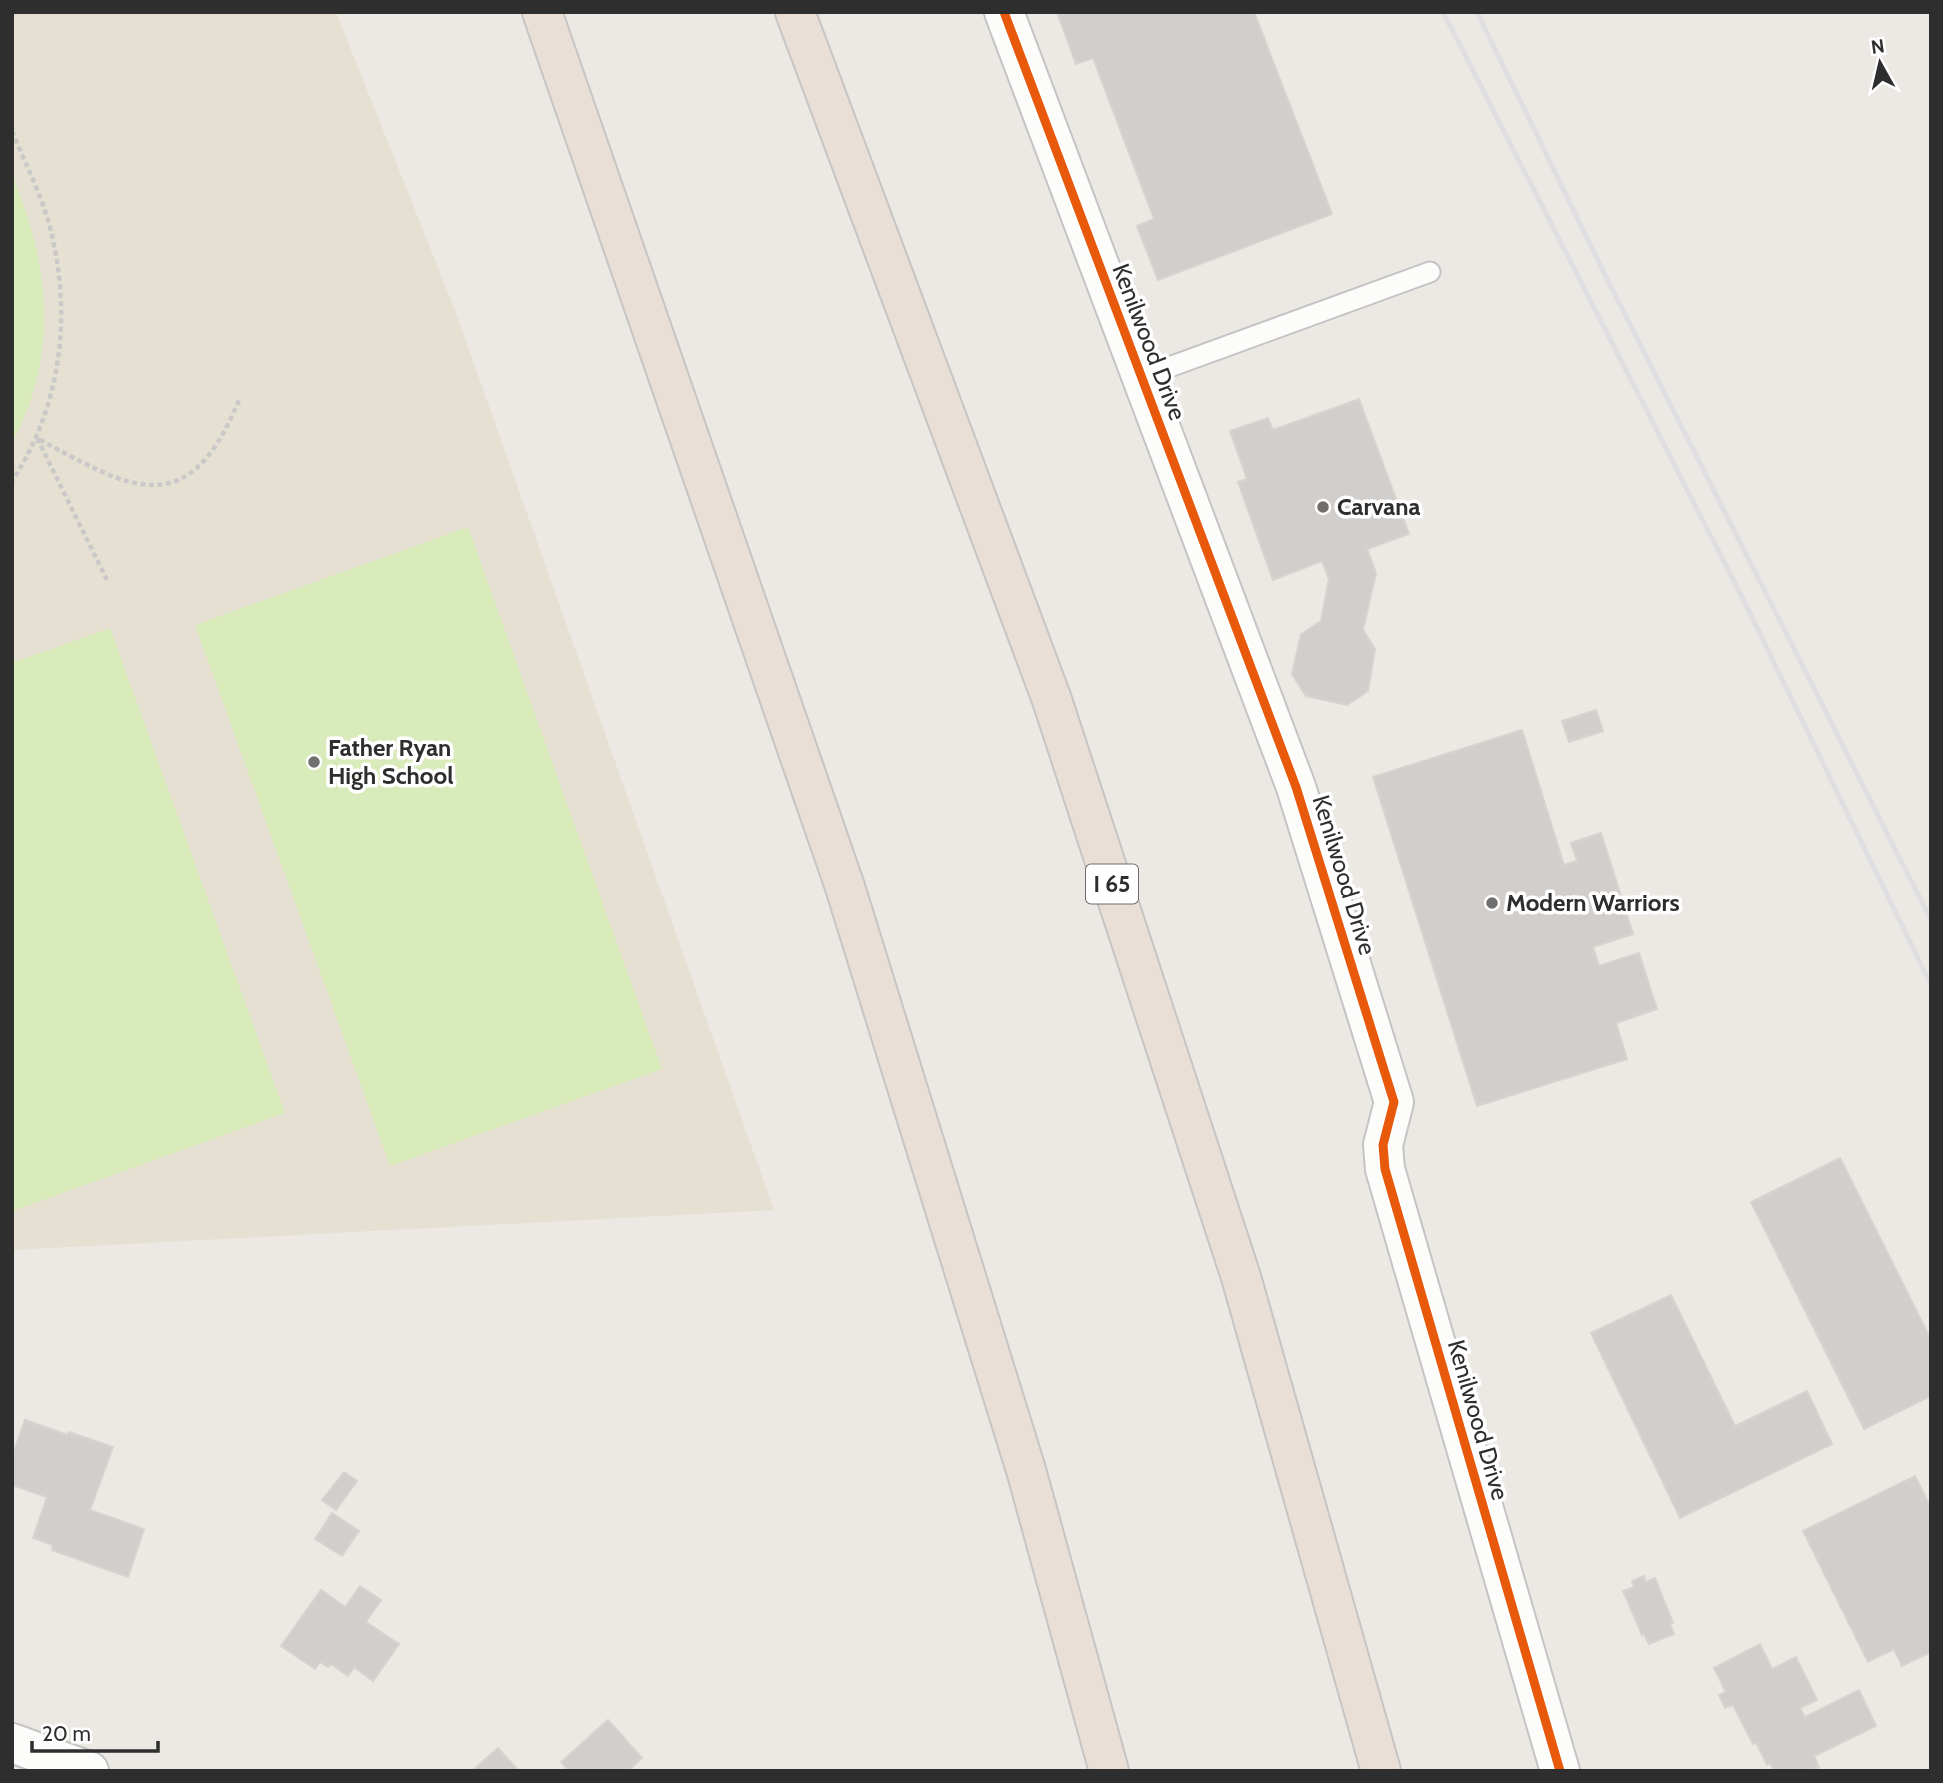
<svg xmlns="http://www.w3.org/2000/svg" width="1943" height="1783" viewBox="0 0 1943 1783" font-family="Cabin,sans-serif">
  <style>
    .education { fill: #e6e0d3 }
    .pitch { fill: #d9eabb }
    .building { fill: #d1cecb; stroke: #d7d4d0; stroke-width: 2 }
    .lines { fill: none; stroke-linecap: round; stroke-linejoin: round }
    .service-casing { stroke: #c5c4c5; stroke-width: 23 }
    .minor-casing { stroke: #c5c4c5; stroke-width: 42 }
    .motorway-casing { stroke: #c6c5c4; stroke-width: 42 }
    .path { stroke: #c9c9c8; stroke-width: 4.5; stroke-dasharray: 5 3.5; stroke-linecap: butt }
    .service { stroke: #fcfcfb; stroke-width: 19 }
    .minor { stroke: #fcfcfb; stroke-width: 38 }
    .motorway { stroke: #eadfd6; stroke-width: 38 }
    .rail { stroke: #dfdfe1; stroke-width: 5 }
    .cycleway-casing { stroke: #fff; stroke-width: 13 }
    .cycleway { stroke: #e8590c; stroke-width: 9 }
    .poi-dot { fill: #706f6e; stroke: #fff; stroke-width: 2.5 }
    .labels { text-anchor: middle; stroke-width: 7; stroke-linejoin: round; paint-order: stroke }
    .shield { fill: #fff; stroke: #6d6d6d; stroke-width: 2 }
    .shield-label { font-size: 23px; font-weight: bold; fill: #2e2e2e }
    .street-label { font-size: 24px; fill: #2e2e2e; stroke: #fff }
    .poi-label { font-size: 24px; font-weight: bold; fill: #2e2e2e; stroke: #fff; text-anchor: start }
  </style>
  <rect width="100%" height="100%" fill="#ece8e4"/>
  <path class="education" d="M12 12H336L456 313 774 1210 12 1250Z"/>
  <path class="pitch" d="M12 174C50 267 60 352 12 444Z
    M468 527 662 1069 390 1166 195 625Z
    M110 628 285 1113 13 1211 12 663Z"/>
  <path class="building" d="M1057 12H1254L1332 214 1158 280 1137 226 1154 219 1093 58 1076 64Z
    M1359 399 1409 534 1367 549 1376 573 1363 630 1375 649 1368 691 1347 705 1306 696 1292 674 1301 634 1321 621 1329 579 1322 561 1273 580 1238 482 1247 479 1230 431 1268 418 1273 430Z
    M1596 710 1603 731 1569 742 1562 721Z
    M1522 730 1564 865 1577 861 1571 843 1601 833 1633 934 1593 947 1599 966 1639 953 1657 1009 1616 1023 1627 1059 1477 1106 1373 777Z
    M1840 1158 1931 1340V1396L1864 1429 1751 1202Z
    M1671 1295 1735 1426 1807 1391 1832 1444 1680 1518 1591 1333Z
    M25 1420 68 1435 69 1432 113 1447 90 1510 144 1529 128 1577 52 1550 53 1545 33 1538 47 1497 12 1485V1457Z
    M344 1472 357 1481 336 1510 322 1500Z
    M1915 1476 1931 1508V1652L1902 1666 1894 1649 1868 1662 1803 1531Z
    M332 1513 359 1531 342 1556 315 1539Z
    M1644 1576 1646 1582 1655 1578 1673 1623 1670 1624 1674 1634 1649 1644 1644 1634 1642 1635 1623 1591 1634 1587 1632 1581Z
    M360 1586 381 1600 366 1622 399 1644 373 1681 354 1667 348 1676 331 1664 328 1667 320 1662 315 1669 281 1646 321 1590 345 1607Z
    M1760 1644 1772 1669 1796 1657 1817 1700 1800 1708 1805 1717 1859 1690 1876 1726 1814 1756 1819 1767 1811 1771H1774L1770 1763 1767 1765 1756 1742 1753 1744 1733 1705 1725 1708 1719 1695 1726 1692 1714 1668Z
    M608 1720 642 1758 628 1771H569L561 1762Z
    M498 1748 519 1771H472Z"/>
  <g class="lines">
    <defs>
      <path id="service" d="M1142 377 1430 272"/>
      <path id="minor" d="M1004 12 1296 787 1394 1102 1383 1145 1385 1169 1560 1771
        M12 1743 89 1771"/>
      <path id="motorway" d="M542 12 845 887 1026 1470 1109 1771
        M795 12 1052 700 1241 1277 1381 1771"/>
    </defs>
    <use href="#service" class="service-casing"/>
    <use href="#minor" class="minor-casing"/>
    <use href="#motorway" class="motorway-casing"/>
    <path class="path" d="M12 131C24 161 39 190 48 220 73 309 63 404 12 481
      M107 580 37 438C130 489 188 525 239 400"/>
    <use href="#service" class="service"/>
    <use href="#minor" class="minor"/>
    <use href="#motorway" class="motorway"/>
    <path class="rail" d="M1443 12 1744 601 1931 985
      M1477 12 1607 279 1931 920"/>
    <defs>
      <path id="cycleway" d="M1004 12 1296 787 1394 1102 1383 1145 1385 1169 1560 1771"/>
    </defs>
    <use href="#cycleway" class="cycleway-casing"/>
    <use href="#cycleway" class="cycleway"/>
  </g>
  <g class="poi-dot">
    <circle cx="1323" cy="507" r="7"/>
    <circle cx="314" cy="762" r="7"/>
    <circle cx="1492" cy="903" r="7"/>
  </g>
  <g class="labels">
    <rect class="shield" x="1086" y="864.5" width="52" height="39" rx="5"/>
    <g class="shield-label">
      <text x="1112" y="892">I 65</text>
    </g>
    <g class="street-label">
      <text transform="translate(1149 342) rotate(69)" y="8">Kenilwood Drive</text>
      <text transform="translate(1344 875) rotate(73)" y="8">Kenilwood Drive</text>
      <text transform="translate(1478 1420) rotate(74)" y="8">Kenilwood Drive</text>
    </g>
    <g class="poi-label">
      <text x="1337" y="515">Carvana</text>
      <text x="328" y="756">Father Ryan<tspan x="328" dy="28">High School</tspan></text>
      <text x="1506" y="911">Modern Warriors</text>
    </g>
  </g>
  <rect width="1943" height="1783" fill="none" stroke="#2e2e2e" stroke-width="28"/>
  <g transform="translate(1880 63) rotate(352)" stroke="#ffffff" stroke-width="5" paint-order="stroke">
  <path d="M0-5L12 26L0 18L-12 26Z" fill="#2e2e2e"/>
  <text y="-10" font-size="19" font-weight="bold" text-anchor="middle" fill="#2e2e2e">N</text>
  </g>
  <path d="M32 1741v10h126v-10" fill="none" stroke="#2e2e2e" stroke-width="3.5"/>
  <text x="42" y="1741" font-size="21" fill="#2e2e2e" stroke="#ffffff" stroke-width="5" paint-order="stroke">20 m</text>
</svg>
